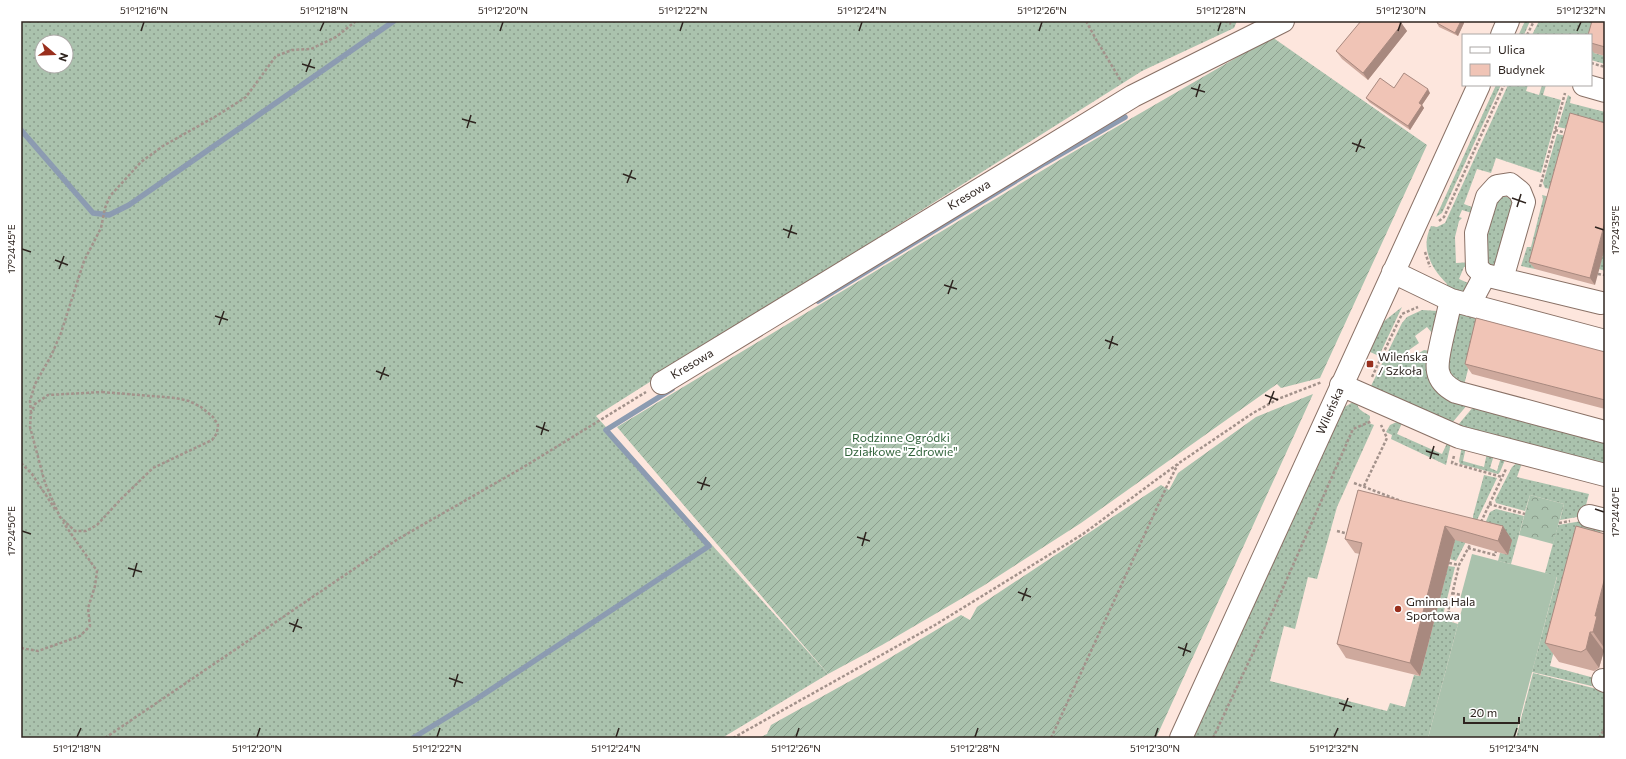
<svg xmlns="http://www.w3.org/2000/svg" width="1626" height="759" viewBox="0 0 1626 759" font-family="Commissioner,sans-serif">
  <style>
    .grass { fill: url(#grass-dots); fill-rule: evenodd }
    .forest { fill: url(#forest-crowns) }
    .garden { fill: url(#garden-furrows) }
    .pitch { fill: #aac2ad }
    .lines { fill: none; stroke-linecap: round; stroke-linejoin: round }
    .stream { stroke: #8c9bb1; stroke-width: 5.5 }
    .minor-casing { stroke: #897166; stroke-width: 24 }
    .path { stroke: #a3928b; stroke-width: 2.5; stroke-dasharray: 3 2; stroke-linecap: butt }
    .minor { stroke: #fff; stroke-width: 22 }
    .wall { fill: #cea99d }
    .shaded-wall { fill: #a8897f }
    .building { fill: #f0c4b6; stroke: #a8897f }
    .ticks { fill: none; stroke: #2e241f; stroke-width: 1.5 }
    .poi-dot { fill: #992f1d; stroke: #fff; stroke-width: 1.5 }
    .labels { text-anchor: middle; stroke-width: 4; stroke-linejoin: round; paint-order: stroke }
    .street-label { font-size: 12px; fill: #2e241f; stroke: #fff }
    .poi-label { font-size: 12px; fill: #2e241f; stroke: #fff; text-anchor: start }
    .park-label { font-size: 12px; fill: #31633b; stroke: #fff }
    .neatline { fill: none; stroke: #2e241f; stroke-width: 1.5 }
    .ticks-label { font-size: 10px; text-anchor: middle; fill: #2e241f }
  </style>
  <defs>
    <pattern id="grass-dots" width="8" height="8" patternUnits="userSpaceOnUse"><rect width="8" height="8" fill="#aac2ad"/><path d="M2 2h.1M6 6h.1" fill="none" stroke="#8b9d8c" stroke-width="1.8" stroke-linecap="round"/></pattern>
    <pattern id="forest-crowns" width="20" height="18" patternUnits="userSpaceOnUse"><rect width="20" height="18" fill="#aac2ad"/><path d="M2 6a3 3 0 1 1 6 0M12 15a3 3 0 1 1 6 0" fill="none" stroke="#8b9d8c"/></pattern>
    <pattern id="garden-furrows" width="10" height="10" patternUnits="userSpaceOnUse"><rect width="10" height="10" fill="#aac2ad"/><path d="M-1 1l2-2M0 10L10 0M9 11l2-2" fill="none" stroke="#8b9d8c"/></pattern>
  </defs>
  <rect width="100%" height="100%" fill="#fde6dd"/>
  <path class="grass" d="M21 21H1237L1234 28 1142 71 596 416 828 674 722 738H21ZM42 42H66V66H42Z
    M1525 21H1530L1524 35H1521L1519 34Z
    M1539 21H1602L1594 53 1605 56V64L1591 60V35H1532Z
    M1496 85H1501L1442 213 1436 217Z
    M1508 85H1528L1526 91 1539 95 1542 85H1546L1543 95 1561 100 1541 173 1496 158 1491 173 1477 169 1464 204 1477 209 1475 214 1462 210 1459 217 1462 218 1459 221 1455 237 1456 263 1473 262 1472 267H1464L1459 279 1468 283 1465 292 1462 294 1447 287V284C1431 268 1420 248 1431 226L1437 227 1445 223Z
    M1568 95 1571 97 1570 103 1605 112V129L1572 130 1558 127Z
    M1557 134 1571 137 1556 190 1545 188 1543 183Z
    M1542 195 1554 198 1535 269 1521 266 1527 247H1531L1543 199Z
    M1503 196 1510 198 1513 205 1495 266 1487 267 1483 235 1494 200Z
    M1605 246V271L1599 269Z
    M1402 307 1379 356 1368 351 1383 322Z
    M1422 310 1438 311 1432 333 1427 327 1415 336 1419 343 1409 350V359L1424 350 1430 351 1468 404 1452 423 1370 388 1402 323 1407 317Z
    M1459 314 1481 320 1464 385 1456 382 1446 368Z
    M1353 402H1357C1357 410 1364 412 1370 416L1369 423 1374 425 1337 507 1317 579 1308 577 1295 629 1284 626 1270 681 1387 711 1390 703 1405 707 1414 675 1420 676 1448 566 1455 567 1442 619 1458 624 1428 738H1190L1341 409Z
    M1474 406 1605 440V467L1458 425Z
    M1399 421H1403L1397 434 1442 454 1448 441 1451 443 1446 465 1391 439 1392 435 1386 432 1390 425Z
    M1462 446 1466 447 1463 461 1484 467 1487 453 1494 455 1490 468 1497 471 1501 457 1505 460 1500 472 1498 474 1460 464 1459 461Z
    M1518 462 1522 463 1517 477 1589 494 1583 516 1560 520 1564 504 1530 495 1525 511 1496 503 1495 500 1512 467Z
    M1484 475 1497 478 1477 520 1473 519V516Z
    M1496 509 1524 516 1511 564 1498 561 1500 553 1508 554 1506 531 1484 526 1490 512Z
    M1582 521 1602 526 1596 547 1582 544 1550 666 1598 679 1596 687 1532 672 1557 577 1545 573 1558 525Z
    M1458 526 1472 530 1456 561 1450 559Z
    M1533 673 1605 691V738H1516Z"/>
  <path class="forest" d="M1530 495 1564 504 1553 544 1519 535Z"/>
  <path class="garden" d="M1272 37 1427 145 1320 378 1281 388 1277 384 1081 523 983 586 882 645 828 674 617 427 1068 155Z
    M1313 394 1156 738H759L767 734 771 725 868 671 961 615 970 620 977 607 1161 485 1169 490 1178 473 1256 417Z"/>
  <path class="pitch" d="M1472 554 1557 576 1515 738H1428L1463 605 1459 603Z"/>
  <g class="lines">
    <path class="stream" d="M21 130 93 213 109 215 129 205 394 21
      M818 301 1045 163 1125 117
      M413 738 475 700 709 546 606 430 672 389"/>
    <defs>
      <path id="minor" d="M1502 35 1508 21
        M1584 85 1605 91
        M1393 272 1451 300 1605 341
        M1485 275 1477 268 1476 233 1487 197 1497 186 1510 184 1520 192 1524 202 1502 279
        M1451 300C1448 313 1445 326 1442 339 1437 363 1431 379 1456 392L1605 432
        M1469 305 1485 275 1601 303
        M662 383 1133 96 1283 21
        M1341 385 1459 437 1605 475
        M1589 516 1605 520
        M1603 680 1605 681
        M1181 738 1479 85"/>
    </defs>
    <use href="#minor" class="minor-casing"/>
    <path class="path" d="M1086 21 1097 41 1121 81
      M1225 21 1231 24
      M1527 35 1534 21
      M1591 63 1605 67
      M1555 130 1566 133
      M1540 187 1565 93
      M1439 221 1444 217 1504 85
      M1425 252 1430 267
      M1598 274 1605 275
      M1372 377 1379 362 1402 314 1418 307
      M102 392 176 398 189 401 201 407 213 417 218 425 217 433 212 440 153 468 121 499 97 525 86 531H75L60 517 45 483 30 427 31 413 35 404 48 395Z
      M31 413 30 401 35 384 51 356 61 333 84 261 101 228 105 208 110 196 141 162 163 146 218 115 246 97 276 56 292 50 311 49 336 37 356 21
      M1454 456 1452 463 1502 477
      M21 463 32 474 55 509
      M1354 483 1401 501
      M1364 486 1387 438 1381 425
      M1489 504 1525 514
      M1481 522 1506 469
      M1559 523 1570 521
      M1337 531 1349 534
      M1468 548 1495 555 1496 551
      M1449 563 1459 565
      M1452 593 1461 595
      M1460 615 1448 612 1459 565 1471 543
      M21 648 38 651 80 636 90 626 88 608 95 586 97 571 63 522
      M105 738 398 539 522 468 646 392
      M733 738 935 625 1083 534 1179 463 1253 413 1278 399 1322 382
      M1051 738 1166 488 1178 464
      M1213 738 1275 606 1353 429 1372 421
      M1599 738 1605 728"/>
    <use href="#minor" class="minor"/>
  </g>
  <path class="wall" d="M1605 21V56L1594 53 1591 49V35Z
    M1437 23H1464L1458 36 1439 27Z
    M1402 24 1407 31 1368 80 1342 59 1336 51Z
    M1394 88 1430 93 1422 105 1424 108 1410 130 1369 102 1366 98Z
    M1570 113 1595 285 1535 269 1529 262Z
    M1605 352V409L1472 374 1465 364Z
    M1358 490 1512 540 1508 555 1455 540 1420 676 1346 658 1337 644 1360 554 1355 553 1345 539Z
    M1605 534V651H1604L1599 668 1594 671 1559 662 1545 643Z"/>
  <path class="shaded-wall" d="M1461 21H1464V23L1458 36 1455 33Z
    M1402 24 1407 31 1368 80 1363 73Z
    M1428 89 1430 93 1422 105 1424 108 1410 130 1408 126 1419 103Z
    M1605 222V248L1595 285 1590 278Z
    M1445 526 1455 540 1420 676 1410 663Z
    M1503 526 1512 540 1508 555 1498 541Z
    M1605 577V649L1593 632 1595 616Z
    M1590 632 1604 651 1599 668 1586 649Z"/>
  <path class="building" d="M1361 21H1398L1402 24 1363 73 1336 51Z
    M1438 21H1461L1455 33 1437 23Z
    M1592 21H1605V47L1591 43V35H1588Z
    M1404 73 1428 89 1419 103 1422 105 1408 126 1366 98 1380 78 1394 88Z
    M1570 113 1605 123V222L1590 278 1529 262Z
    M1476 318 1605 352V400L1465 364Z
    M1358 490 1503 526 1498 541 1445 526 1410 663 1337 644 1362 543 1345 539Z
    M1576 526 1605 534V577L1595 616H1597L1593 632H1590L1586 649 1581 652 1545 643Z"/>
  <path class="ticks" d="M141 31 144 22M320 31 324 22M500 31 503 22M680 31 683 22M859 31 862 22M1039 31 1042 22M1218 31 1221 22M1398 31 1401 22M1577 31 1581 22M302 64 315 68M306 72 311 59M1191 88 1205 92M1196 97 1200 84M462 119 476 123M467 128 471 115M1352 143 1365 148M1356 152 1361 139M623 174 636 179M627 183 632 170M1512 198 1526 203M1517 207 1521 194M1595 227 1604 230M783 229 797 234M788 238 792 225M22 249 31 252M55 260 68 265M59 269 64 256M944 285 957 289M948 294 953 280M215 316 228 320M219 325 224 311M1105 340 1118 345M1109 349 1113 336M376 371 389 376M380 380 385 367M1265 395 1278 400M1269 404 1274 391M536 426 549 431M541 435 545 422M1426 451 1439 455M1430 459 1434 446M697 482 710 486M701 490 706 477M1595 509 1604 512M22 531 31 534M857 537 870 541M862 546 866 532M128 568 142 572M133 577 137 563M1018 592 1031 597M1022 601 1027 588M289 623 302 628M293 632 298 619M1178 647 1191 652M1183 656 1187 643M449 678 463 683M454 687 458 674M1339 703 1352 707M1343 711 1348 698M77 737 81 728M257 737 260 728M437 737 440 728M616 737 619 728M796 737 799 728M975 737 978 728M1155 737 1158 728M1334 737 1338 728M1514 737 1517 728"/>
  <g class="poi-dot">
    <rect x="1366" y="360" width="8" height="8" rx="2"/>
    <circle cx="1398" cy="609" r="4"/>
  </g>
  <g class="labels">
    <g class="street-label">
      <text transform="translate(969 195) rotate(-31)" y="4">Kresowa</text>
      <text transform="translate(692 364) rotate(-31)" y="4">Kresowa</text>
      <text transform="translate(1330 411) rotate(-66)" y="4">Wileńska</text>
    </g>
    <g class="poi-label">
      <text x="1378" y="361">Wileńska<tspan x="1378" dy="14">/ Szkoła</tspan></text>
      <text x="1406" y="606">Gminna Hala<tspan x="1406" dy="14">Sportowa</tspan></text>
    </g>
    <g class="park-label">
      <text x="901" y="442">Rodzinne Ogródki<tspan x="901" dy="14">Działkowe "Zdrowie"</tspan></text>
    </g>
  </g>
  <rect width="1626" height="759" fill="none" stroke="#ffffff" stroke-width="44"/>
  <rect x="1462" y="34" width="130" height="52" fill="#ffffff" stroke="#aba7a5"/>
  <rect x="1470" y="47" width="20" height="6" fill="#ffffff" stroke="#aba7a5"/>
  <text x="1498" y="54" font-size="12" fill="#2e241f">Ulica</text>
  <rect x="1470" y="64" width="20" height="12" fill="#f0c4b6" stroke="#aba7a5"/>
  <text x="1498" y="74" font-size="12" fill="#2e241f">Budynek</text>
  <g transform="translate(54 54) rotate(109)"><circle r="19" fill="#ffffff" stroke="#aba7a5"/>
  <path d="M0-3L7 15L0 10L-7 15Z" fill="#992f1d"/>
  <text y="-6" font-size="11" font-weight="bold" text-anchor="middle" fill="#2e241f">N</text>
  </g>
  <path d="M1464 717v6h55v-6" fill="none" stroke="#2e241f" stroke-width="2"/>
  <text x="1470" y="717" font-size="12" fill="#2e241f" stroke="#ffffff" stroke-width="3" paint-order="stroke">20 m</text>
  <rect x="22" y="22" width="1582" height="715" class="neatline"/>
  <g class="ticks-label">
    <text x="144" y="14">51°12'16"N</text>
    <text x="324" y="14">51°12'18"N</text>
    <text x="503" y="14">51°12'20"N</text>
    <text x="683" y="14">51°12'22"N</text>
    <text x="862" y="14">51°12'24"N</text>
    <text x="1042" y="14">51°12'26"N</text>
    <text x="1221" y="14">51°12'28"N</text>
    <text x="1401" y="14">51°12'30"N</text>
    <text x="1581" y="14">51°12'32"N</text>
    <text transform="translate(1615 230) rotate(-90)" y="4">17°24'35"E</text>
    <text transform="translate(11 249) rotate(-90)" y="4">17°24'45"E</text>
    <text transform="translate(1615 512) rotate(-90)" y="4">17°24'40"E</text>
    <text transform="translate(11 531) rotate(-90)" y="4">17°24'50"E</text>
    <text x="77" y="752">51°12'18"N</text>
    <text x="257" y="752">51°12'20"N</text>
    <text x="437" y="752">51°12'22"N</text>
    <text x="616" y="752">51°12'24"N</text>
    <text x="796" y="752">51°12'26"N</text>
    <text x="975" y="752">51°12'28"N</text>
    <text x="1155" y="752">51°12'30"N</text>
    <text x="1334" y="752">51°12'32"N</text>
    <text x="1514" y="752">51°12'34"N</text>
  </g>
</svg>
